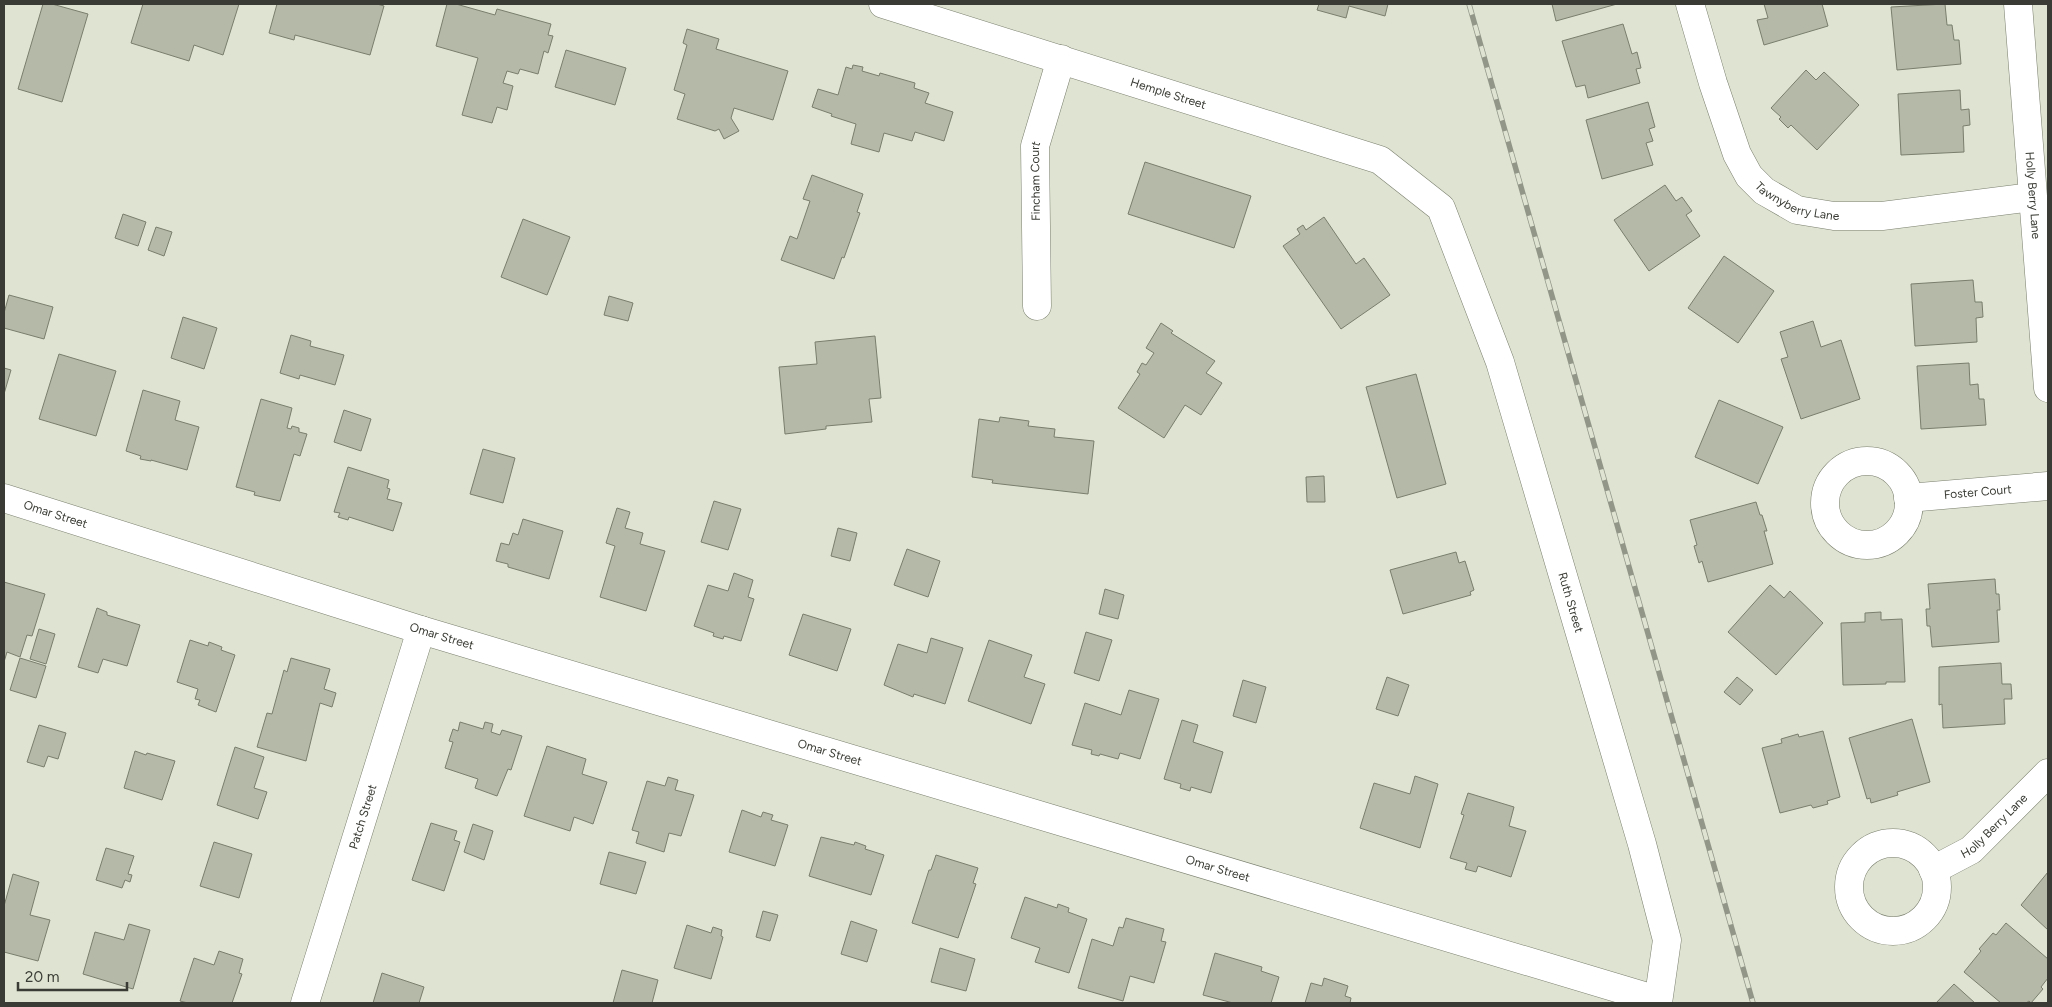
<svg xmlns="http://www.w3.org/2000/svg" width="2052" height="1007" viewBox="0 0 2052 1007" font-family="Figtree,sans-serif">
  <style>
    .building { fill: #b5baa8; stroke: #797e6d }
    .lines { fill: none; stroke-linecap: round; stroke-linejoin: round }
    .minor-casing { stroke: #7a7f6e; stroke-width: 29 }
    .minor { stroke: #fff; stroke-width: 28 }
    .rail-casing { stroke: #929689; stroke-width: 5.5 }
    .rail { stroke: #dee4d1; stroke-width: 4; stroke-dasharray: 11; stroke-linecap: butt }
    .labels { text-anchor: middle; stroke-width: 4.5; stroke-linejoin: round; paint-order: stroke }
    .street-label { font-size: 12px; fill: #393b34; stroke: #dee4d1 }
  </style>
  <rect width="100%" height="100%" fill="#dee4d1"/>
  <path class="building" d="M43 4H52L88 14 62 102 18 89Z
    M143 4H239L223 55 194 45 189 61 131 43Z
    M277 4H377L384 6 370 55 295 35 294 40 269 33Z
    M447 4H456L495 15 497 9 551 24 548 35 553 36 548 53 544 51 538 74 520 69 518 74 507 71 503 83 513 86 507 110 497 107 492 123 462 115 478 58 436 46Z
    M1319 4H1388L1385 16 1349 6 1346 18 1317 10Z
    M1552 4H1617L1556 21Z
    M1764 4H1822L1828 26 1764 45 1757 20 1768 18Z
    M1945 4 1947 25H1952L1954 40H1959L1961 64 1897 70 1891 7Z
    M1623 24 1632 54 1637 52 1641 68 1636 69 1640 83 1588 98 1585 85 1576 87 1562 41Z
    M687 29 719 39 716 49 788 71 773 120 734 108 731 118 739 131 724 139 719 129 715 131 677 119 685 94 674 90 687 45 683 43Z
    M566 50 626 68 615 105 555 87Z
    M853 65 863 67 862 71 879 76 880 73 915 83 914 88 929 93 925 103 953 112 944 141 915 132 912 141 884 133 879 152 851 144 856 124 831 116 832 114 812 107 818 89 838 95 846 67 852 69Z
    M1806 70 1816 80 1824 72 1859 105 1817 150 1791 125 1788 128 1779 119 1781 117 1771 108Z
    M1960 90 1961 110 1969 109 1970 125 1963 126 1964 152 1901 155 1898 94Z
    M1648 102 1655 127 1649 129 1653 141 1646 143 1653 165 1602 179 1586 120Z
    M1145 162 1251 196 1234 248 1128 214Z
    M812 175 863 194 857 212 860 213 844 258 842 257 834 279 781 260 790 236 797 239 810 201 803 199Z
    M1665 185 1676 201 1682 197 1692 211 1686 215 1700 236 1649 271 1614 220Z
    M123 214 146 222 138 246 115 238Z
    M1324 217 1356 264 1364 258 1390 295 1341 329 1283 246 1300 234 1297 229 1303 225 1306 230Z
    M523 219 570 237 547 295 501 277Z
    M156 227 172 232 164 256 148 250Z
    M1724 256 1774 291 1738 343 1688 308Z
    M1973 280 1975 302H1982L1983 317 1976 318 1977 342 1915 346 1911 284Z
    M9 295 53 307 44 339 4 328V313Z
    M609 296 633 303 628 321 604 315Z
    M183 317 217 328 204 369 171 358Z
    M1813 321 1821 347 1841 340 1860 399 1801 419 1781 359 1788 357 1780 332Z
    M1161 323 1173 331 1171 333 1215 361 1206 373 1222 383 1201 415 1185 405 1164 438 1118 408 1140 374 1137 372 1142 363 1146 365 1154 353 1146 348Z
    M291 335 311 341 310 346 344 355 335 385 300 375 299 379 280 373Z
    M875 336 881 398 869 399 872 422 826 426V429L785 434 779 367 817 364 815 342Z
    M59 354 116 371 96 436 39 419Z
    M1969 363 1970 385 1978 384 1979 399H1984L1986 425 1921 429 1917 366Z
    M4 368 11 370 4 394Z
    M1416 374 1446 484 1397 498 1366 387Z
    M143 390 180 401 175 420 199 427 187 470 151 460V461L140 459 141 456 126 451Z
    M261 399 292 408 287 428 291 429 292 426 299 428V432L307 434 300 456 294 454 280 501 254 495 255 492 236 487Z
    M1719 400 1783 427 1758 484 1695 457Z
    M344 410 371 419 361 451 334 442Z
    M1000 417 1029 421 1028 426 1055 429 1054 437 1094 441 1088 494 992 483 993 480 972 477 979 419 999 422Z
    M483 449 515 458 503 503 470 494Z
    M348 467 389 480 387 488 390 489 387 499 402 503 393 531 349 517 348 520 338 517 340 513 334 512Z
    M1324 476 1325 502H1307L1306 477Z
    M714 501 741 509 728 550 701 542Z
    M1756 502 1760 515H1762L1767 531H1764L1773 564 1708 582 1702 561 1699 563 1694 546 1697 545 1690 520Z
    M617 508 630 512 625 528 643 533 640 544 665 551 646 611 600 597 615 546 606 543Z
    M523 519 563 531 549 579 508 567V564L496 561 501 543 509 545 513 533 518 535Z
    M838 528 857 533 850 561 831 556Z
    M907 549 940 561 928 597 894 585Z
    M1456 552 1459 563 1465 561 1474 590 1470 592 1471 595 1403 614 1390 570Z
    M734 573 753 580 748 597 754 599 741 641 724 636 723 639 713 636 714 633 694 626 708 585 728 591Z
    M1995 579 1996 594H1999L2000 610H1997L1999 642 1932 647 1930 626H1927L1926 609H1930L1928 584Z
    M4 582 45 594 32 636 27 635 20 657 7 652 4 662Z
    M1770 585 1784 598 1790 591 1823 623 1776 675 1728 632Z
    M1105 589 1124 595 1118 619 1099 614Z
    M97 608 107 612V615L140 625 127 666 103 659 98 673 78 667Z
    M1881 612V620L1902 619 1905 682H1886V684L1843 685 1841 623 1865 622V613Z
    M803 614 851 629 837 671 789 655Z
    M39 629 55 634 46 664 30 659Z
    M1086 632 1112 640 1099 681 1074 673Z
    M931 638 963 648 945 704 914 694 913 697 884 685 898 644 927 653Z
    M190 640 208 646 209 642 222 647 221 650 235 655 216 712 198 705 200 700 195 699 198 689 177 682Z
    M989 640 1032 655 1024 677 1045 684 1031 724 968 701Z
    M20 658 46 666 36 698 10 690Z
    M291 658 330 669 324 689 336 693 332 707 320 703 306 761 257 747 267 713 272 714 284 670 287 672Z
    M2001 663 2002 684H2011L2012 699H2004L2005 724 1943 728 1942 704 1939 705V667Z
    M1387 677 1409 685 1398 716 1376 709Z
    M1737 677 1753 690 1740 705 1724 692Z
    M1243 680 1266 687 1256 723 1233 716Z
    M1129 690 1159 699 1140 759 1120 753 1118 759 1100 754 1099 756 1091 754 1092 750 1072 745 1085 703 1121 715Z
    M1912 719 1930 782 1897 792 1898 795 1871 803 1870 798 1867 799 1849 738Z
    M1182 720 1198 725 1193 742 1223 752 1211 793 1191 787 1190 791 1180 788 1181 784 1164 779Z
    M460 722 483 729 485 722 493 724 491 732 500 735 502 730 522 736 511 770 508 769 497 796 475 788 478 779 445 768 453 742 449 741 453 729 458 731Z
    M39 725 66 733 58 759 48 756 44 767 27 762Z
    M1823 731 1840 797 1827 801 1828 804 1813 808 1811 805 1780 813 1762 748 1782 743 1781 739 1798 734 1799 737Z
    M547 746 586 759 582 774 607 782 593 824 574 817 570 831 524 816Z
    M235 747 264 757 254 788 267 792 258 819 217 805Z
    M135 751 146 755 147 753 175 761 162 800 124 788Z
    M1415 776 1438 784 1420 848 1360 828 1374 783 1410 794Z
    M668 777 678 780 675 790 694 795 681 836 669 833 664 852 636 843 639 832 632 830 647 781 665 786Z
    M1468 793 1514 807 1509 826 1526 831 1511 877 1478 866 1476 872 1465 869 1467 863 1450 858 1464 815 1461 814Z
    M742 810 761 817 763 812 773 815 771 820 788 825 775 866 729 852Z
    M431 823 457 831 454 840 460 842 444 891 412 880Z
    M473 824 493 831 484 860 464 852Z
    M821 837 854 845 855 842 866 846 865 849 884 855 871 895 809 876Z
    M214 842 252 854 239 898 200 886Z
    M106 848 134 856 128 874 132 875 130 882 125 880 122 888 96 880Z
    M609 852 646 862 636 894 600 884Z
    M936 855 978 868 973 883 976 884 958 938 912 923 929 870H931Z
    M2048 872V930L2021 905Z
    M13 874 39 882 30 915 50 920 38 961 4 952V906Z
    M1025 897 1057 908 1058 904 1069 908 1068 912 1087 919 1069 973 1035 962 1040 948 1011 938Z
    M763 911 778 915 770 941 756 937Z
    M1126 918 1164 929 1161 941 1166 942 1154 983 1130 976 1123 1001 1078 988 1092 939 1113 946 1119 927 1123 928Z
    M851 921 877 930 867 962 841 954Z
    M2006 923 2048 959V978L2041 987 2043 989 2031 1003 2029 1001 2026 1003H2001L1964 972 1981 951 1979 949 1993 933 1996 935Z
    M129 924 150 930 133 989 83 974 95 932 124 940Z
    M687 925 711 933 713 927 722 930 721 936 723 937 711 979 674 968Z
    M940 948 975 959 966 991 931 982Z
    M219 951 243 959 239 973 242 974 232 1003H188L180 1001 194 958 214 965Z
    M1215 953 1262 967 1261 971 1279 977 1271 1003H1233L1203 995Z
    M622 970 658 980 652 1003H613Z
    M382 973 424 987 419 1003H373Z
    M1324 978 1348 986 1345 996 1351 998 1350 1003H1305L1311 983 1322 986Z
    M1954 984 1975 1003H1936Z"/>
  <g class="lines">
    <defs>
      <g id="minor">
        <path id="s1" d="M883 4 1380 160 1441 208 1500 362 1642 844 1667 940 1658 1003"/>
        <path id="s2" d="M1690 4 1713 83 1737 154 1749 176 1764 191 1797 210 1834 216H1882L2032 197"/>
        <path id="s3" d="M2018 4 2048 388"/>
        <path id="s4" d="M1037 306 1035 146 1061 59"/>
        <circle cx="1867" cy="503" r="42"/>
        <path id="s5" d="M4 498 421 630 1657 1000"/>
        <path id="s6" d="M1908 498 2048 486"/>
        <circle cx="1893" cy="887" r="44"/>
        <path id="s7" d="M1933 870 1971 850 2048 773"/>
        <path id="s8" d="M305 1003 421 630"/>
      </g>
    </defs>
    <use href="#minor" class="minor-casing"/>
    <use href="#minor" class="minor"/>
    <defs>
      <path id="rail" d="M1469 4 1753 1003"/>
    </defs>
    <use href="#rail" class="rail-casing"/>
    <use href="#rail" class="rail"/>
  </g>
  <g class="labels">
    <g class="street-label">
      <text dy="4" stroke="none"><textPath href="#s1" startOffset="299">Hemple Street</textPath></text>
      <text dy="4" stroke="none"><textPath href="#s4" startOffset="125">Fincham Court</textPath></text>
      <text dy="4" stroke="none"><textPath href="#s3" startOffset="192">Holly Berry Lane</textPath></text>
      <text dy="4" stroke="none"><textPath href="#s2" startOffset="239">Tawnyberry Lane</textPath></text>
      <text dy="4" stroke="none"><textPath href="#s6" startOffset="70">Foster Court</textPath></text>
      <text dy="4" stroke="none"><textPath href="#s5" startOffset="54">Omar Street</textPath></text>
      <text dy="4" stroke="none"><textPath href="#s1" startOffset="1014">Ruth Street</textPath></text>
      <text dy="4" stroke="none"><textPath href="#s5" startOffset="459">Omar Street</textPath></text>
      <text dy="4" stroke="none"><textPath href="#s5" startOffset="864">Omar Street</textPath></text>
      <text dy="4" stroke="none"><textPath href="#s8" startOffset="195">Patch Street</textPath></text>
      <text dy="4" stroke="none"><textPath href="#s7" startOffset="76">Holly Berry Lane</textPath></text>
      <text dy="4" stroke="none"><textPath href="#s5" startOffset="1269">Omar Street</textPath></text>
    </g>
  </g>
  <rect width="2052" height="1007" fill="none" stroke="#393b34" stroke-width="10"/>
  <path d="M18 982v8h109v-8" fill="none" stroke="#393b34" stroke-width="2.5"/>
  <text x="25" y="982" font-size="15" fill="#393b34" stroke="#dee4d1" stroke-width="4" paint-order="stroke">20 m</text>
</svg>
